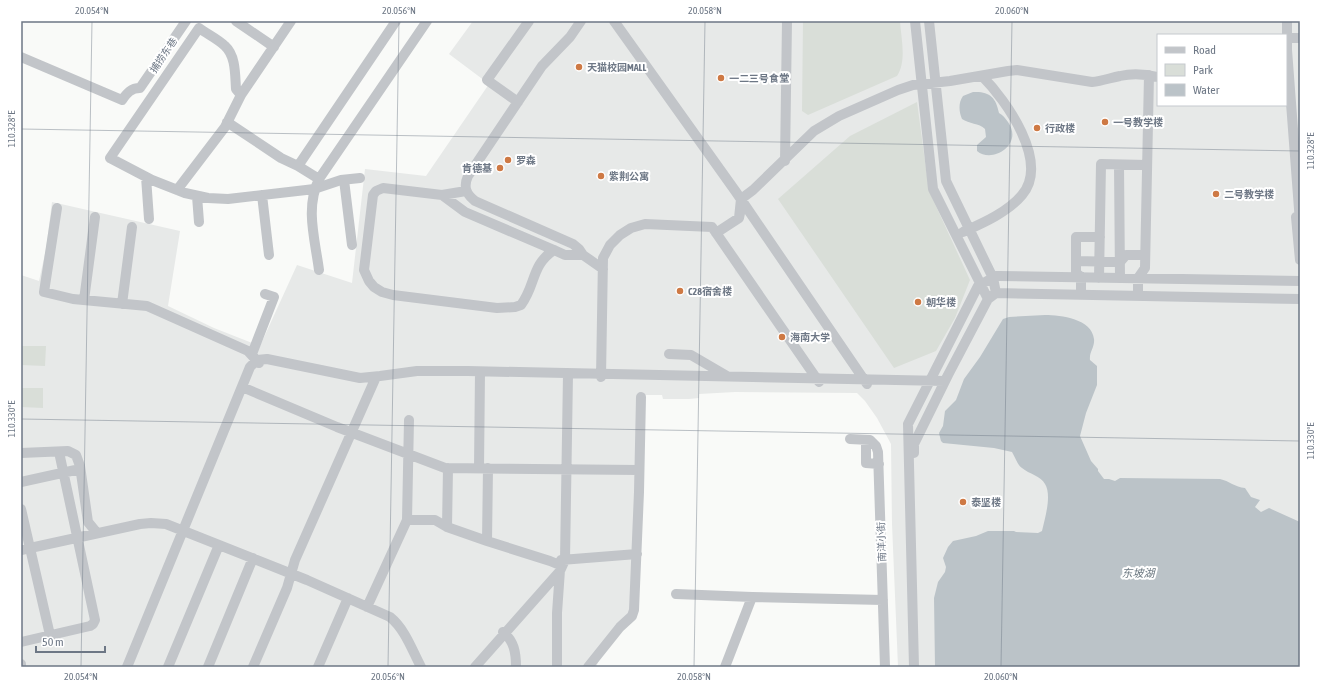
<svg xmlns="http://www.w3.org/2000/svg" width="1321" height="688" viewBox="0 0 1321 688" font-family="'Asap Condensed','Noto Sans SC',sans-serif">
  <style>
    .built { fill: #e7e9e8; fill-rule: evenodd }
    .green { fill: #d9ded8 }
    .water { fill: #bbc3c8 }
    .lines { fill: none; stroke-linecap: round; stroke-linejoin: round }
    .street { stroke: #c2c5c9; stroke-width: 10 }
    .ticks { fill: none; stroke: #6d7785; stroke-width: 1; stroke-opacity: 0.45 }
    .poi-dot { fill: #ce7944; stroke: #fff; stroke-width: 1.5 }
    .labels { text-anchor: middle; stroke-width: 4; stroke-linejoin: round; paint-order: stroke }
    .street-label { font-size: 10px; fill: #6d7785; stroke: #fff }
    .poi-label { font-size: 10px; font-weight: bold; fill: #6d7785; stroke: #fff; text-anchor: start }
    .water-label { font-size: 11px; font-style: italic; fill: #69767f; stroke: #fff }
    .neatline { fill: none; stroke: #6d7785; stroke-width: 1.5 }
    .ticks-label { font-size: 10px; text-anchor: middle; fill: #6d7785 }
  </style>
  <rect width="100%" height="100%" fill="#f9faf8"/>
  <path class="built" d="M473 21H1300V667H898L892 524 891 444 877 418 865 401 857 393 735 392 699 394V398L689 399H663L662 395H643L638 602 601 656 596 667H21V275L39 281 46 249 52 202 180 231 168 306 214 328 260 346 297 265 352 283 365 169 426 176 489 84 449 54ZM1158 35H1286V105H1158Z"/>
  <path class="green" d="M803 21H900C901 38 907 61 897 76L808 115 802 111Z
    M917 102 929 191 970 280 955 318 936 351 894 368 778 199 850 136Z
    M21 346H46L45 366 21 365Z
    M21 388H43V408L21 407Z"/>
  <path class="water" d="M973 92C989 91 996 97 999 113 1003 115 1005 118 1008 122 1024 145 992 164 977 151V145L986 137 985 129C979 123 969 124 962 119 959 112 958 103 963 96Z
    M1045 315C1061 315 1092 319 1094 339 1095 347 1089 352 1090 360L1097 366V385L1086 413 1080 436 1091 461 1098 469V471L1104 479H1109L1115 481 1120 478 1220 479C1229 481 1235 487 1245 488L1251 497 1260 500 1255 507 1261 512 1269 508 1300 522V667H935L934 598 938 582 945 572 946 567 943 558 948 547 953 541 976 536 988 531H1014L1016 532 1038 533 1042 531C1045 518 1052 495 1045 484 1041 476 1029 474 1022 468 1017 464 1015 457 1012 452L994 448 943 443 941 441 939 433 943 426 945 411 956 400 964 379 980 357 1003 319 1009 317Z"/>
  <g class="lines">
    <path class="street" d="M236 21 274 47
      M581 21 570 37 542 66 468 176C463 187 466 194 475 201L573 244 579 249 583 255 603 269
      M614 21 736 192 867 384
      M915 21 933 189 988 299
      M929 21 946 181 993 278 996 293
      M1287 21V50L1300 222
      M1286 38H1300
      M21 57 122 100C127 93 131 88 140 88L186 21
      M241 95 236 89C235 75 236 56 225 46 218 39 207 34 199 28L110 158 152 180 185 193 208 198 228 199 306 190 314 189 341 180 360 178
      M518 102 487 80 529 21
      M227 122 281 158 298 166 396 21
      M785 161 787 21
      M1119 165 1120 278
      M298 166 319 179
      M146 177 149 219
      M344 180 352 245
      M177 190 225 127 241 95 291 21
      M262 195 269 255
      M442 195 466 191
      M197 196 199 222
      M57 208 44 292 73 299 147 306 248 351 259 363
      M1296 217 1300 260
      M739 218 741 199 753 190 814 131 839 116 898 90 913 85 950 81 1008 71 1017 70 1092 82C1102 81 1110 78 1120 76 1133 73 1145 74 1158 77
      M963 232C983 223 1008 212 1022 195 1050 162 1006 100 982 76
      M716 233 739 218 740 213
      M554 250C531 265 536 285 521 305L515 307 497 308 393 295 382 292 374 287 369 281 364 270 373 195 376 191 383 188 442 195 465 212 554 250 565 255H583
      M1076 261 1120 262 1126 255H1145
      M319 270C315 239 305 208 319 179L427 21
      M1099 278 1101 164 1147 165
      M1081 294V277L1076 273V237H1100
      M1138 296V278L1145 268 1149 75
      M84 300 95 217
      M122 304 132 227
      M252 354 274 297 265 294
      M669 354 691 355 727 376
      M601 377 603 258 610 245 620 235 631 228 645 224 712 227 819 382
      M242 387 337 427 445 468 639 470
      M850 439 870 440 876 446 878 452 885 667
      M866 440V463L879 464
      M21 453 68 451 76 455 80 466 88 522 97 533
      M914 453V444L948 375 988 299 996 293 1300 299
      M479 468 480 372
      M488 468 487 541 550 561 562 566
      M21 482 80 469
      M21 509 50 635
      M407 520 409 420
      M447 527 448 468
      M21 550 140 524 151 523 166 524 307 580 390 617C405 629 412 650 421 667
      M561 560 637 554
      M676 594 752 597 883 600
      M367 607 407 520H435L447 527 487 541
      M503 632C514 641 516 652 516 667
      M21 642 90 626 93 624 95 620 59 452
      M21 664V667
      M127 667 250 367 257 360 267 359 360 378 380 376 417 371H468L945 381
      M168 667 219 545
      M208 667 253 558
      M253 667 287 588 295 560 376 377
      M318 667 348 598
      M475 667 560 571 565 560 568 374
      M557 667V613L560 570
      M588 667 620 627 632 616 634 610 639 492 641 397
      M725 667 752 597
      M914 667 908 424 978 286 996 276H999L1300 281"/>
  </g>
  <path class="ticks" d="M21 129 1300 151M21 419 1300 441M81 667 92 21M388 667 399 21M694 667 705 21M1001 667 1012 21"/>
  <g class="poi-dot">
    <circle cx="579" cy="67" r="4"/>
    <circle cx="721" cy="78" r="4"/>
    <circle cx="1105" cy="122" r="4"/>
    <circle cx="1037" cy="128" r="4"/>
    <circle cx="508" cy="160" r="4"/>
    <circle cx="500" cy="168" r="4"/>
    <circle cx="601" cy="176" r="4"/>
    <circle cx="1216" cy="194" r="4"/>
    <circle cx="680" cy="291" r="4"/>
    <circle cx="918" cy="302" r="4"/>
    <circle cx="782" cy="337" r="4"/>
    <circle cx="963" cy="502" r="4"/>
  </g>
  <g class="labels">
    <g class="street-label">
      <text transform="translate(163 55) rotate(-56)" y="4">捕捞东巷</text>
      <text transform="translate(881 542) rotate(-92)" y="4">南洋小街</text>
    </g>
    <g class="poi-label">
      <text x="587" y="71">天猫校园MALL</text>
      <text x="729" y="82">一二三号食堂</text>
      <text x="1113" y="126">一号教学楼</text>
      <text x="1045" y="132">行政楼</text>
      <text x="516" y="164">罗森</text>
      <text x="492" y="172" text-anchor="end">肯德基</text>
      <text x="609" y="180">紫荆公寓</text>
      <text x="1224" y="198">二号教学楼</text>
      <text x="688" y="295">C28宿舍楼</text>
      <text x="926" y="306">朝华楼</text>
      <text x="790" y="341">海南大学</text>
      <text x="971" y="506">泰坚楼</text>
    </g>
    <g class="water-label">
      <text x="1138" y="577">东坡湖</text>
    </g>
  </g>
  <rect width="1321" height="688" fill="none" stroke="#ffffff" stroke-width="44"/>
  <rect x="1157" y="34" width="130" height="72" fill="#ffffff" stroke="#c5c9ce"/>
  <rect x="1165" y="47" width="20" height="6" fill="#c2c5c9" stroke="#c5c9ce"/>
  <text x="1193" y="54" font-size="12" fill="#6d7785">Road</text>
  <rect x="1165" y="64" width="20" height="12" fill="#d9ded8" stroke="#c5c9ce"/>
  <text x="1193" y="74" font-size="12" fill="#6d7785">Park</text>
  <rect x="1165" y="84" width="20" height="12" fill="#bbc3c8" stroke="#c5c9ce"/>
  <text x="1193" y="94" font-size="12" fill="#6d7785">Water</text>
  <path d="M36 646v6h69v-6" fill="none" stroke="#6d7785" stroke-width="2"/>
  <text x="42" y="646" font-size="12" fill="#6d7785" stroke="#ffffff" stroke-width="3" paint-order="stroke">50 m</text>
  <rect x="22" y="22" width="1277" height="644" class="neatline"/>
  <g class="ticks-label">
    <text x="92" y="14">20.054°N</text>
    <text x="399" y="14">20.056°N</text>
    <text x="705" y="14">20.058°N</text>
    <text x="1012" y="14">20.060°N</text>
    <text transform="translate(11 129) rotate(-90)" y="4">110.328°E</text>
    <text transform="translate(1310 151) rotate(-90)" y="4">110.328°E</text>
    <text transform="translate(11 419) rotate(-90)" y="4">110.330°E</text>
    <text transform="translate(1310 441) rotate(-90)" y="4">110.330°E</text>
    <text x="81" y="680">20.054°N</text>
    <text x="388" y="680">20.056°N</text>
    <text x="694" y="680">20.058°N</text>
    <text x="1001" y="680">20.060°N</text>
  </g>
</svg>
